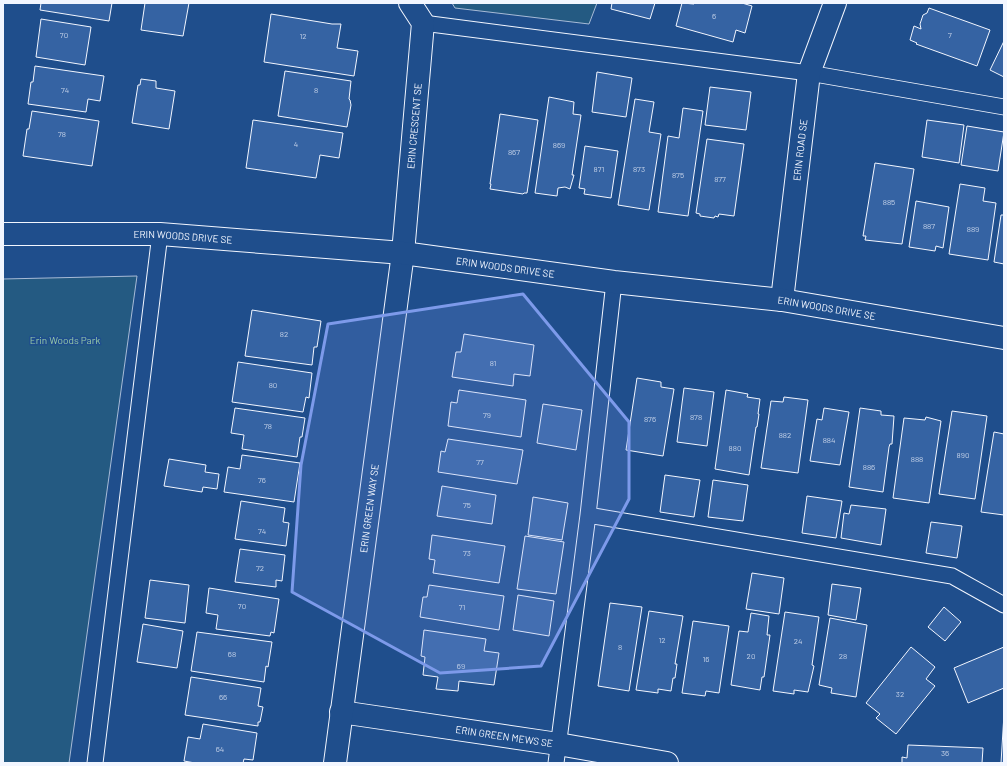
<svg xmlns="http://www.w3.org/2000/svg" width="1007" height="766" viewBox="0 0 1007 766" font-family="Barlow,sans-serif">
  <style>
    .green { fill: #245a82; stroke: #a8bbd7 }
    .building { fill: #3563a3; stroke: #f2f6ff }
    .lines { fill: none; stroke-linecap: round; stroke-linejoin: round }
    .service-casing { stroke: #f2f6ff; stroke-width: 17 }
    .minor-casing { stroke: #f2f6ff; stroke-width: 24 }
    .tertiary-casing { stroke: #f2f6ff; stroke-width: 24 }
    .service { stroke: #1f4e8c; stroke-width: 15 }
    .minor { stroke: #1f4e8c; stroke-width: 22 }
    .tertiary { stroke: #1f4e8c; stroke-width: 22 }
    .marked { fill: #7d9aea; fill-opacity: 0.2; stroke: #7d9aea; stroke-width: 3; stroke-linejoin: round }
    .labels { text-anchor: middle; stroke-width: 3; stroke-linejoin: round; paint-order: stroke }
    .number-label { font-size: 8px; fill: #c3d1e8 }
    .street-label { font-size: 10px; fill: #f2f6ff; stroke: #1f4e8c }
    .park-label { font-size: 10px; fill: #97c8a6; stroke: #1f4e8c }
  </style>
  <rect width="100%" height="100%" fill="#1f4e8c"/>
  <path class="green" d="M452 3H597L589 24 455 8Z
    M137 276 69 763H3V279Z"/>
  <path class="building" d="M41 3H112L109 21 40 10Z
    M145 3H189L183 36 141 30Z
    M612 3H655L650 19 611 9Z
    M682 3 694 4V3H742L752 6 745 33 736 30 733 42 676 26Z
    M929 8 990 30 977 66 916 44 917 43 910 40 914 26 921 29 920 24 923 15 927 13Z
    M271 14 332 24H341L337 48 358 51 354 76 264 62Z
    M41 19 91 27 85 65 36 57Z
    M1004 41V77L990 70Z
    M35 66 104 76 100 101 88 99 86 112 28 104 31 82H33Z
    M285 71 351 81 349 99 350 100 351 105 347 127 278 116Z
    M597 72 632 78 626 117 592 112Z
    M141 79 156 81V88L175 91 169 129 132 123 138 85H140Z
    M710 87 751 92 746 130 705 125Z
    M549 97 574 102 573 114 581 115 572 175H574L570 189 565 187 558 188 557 196 535 193Z
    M635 99 654 102 649 132 661 134 649 210 618 205Z
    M683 108 703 111 688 216 658 212 668 136 679 138Z
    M32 111 99 121 92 166 23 156 27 129H29Z
    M500 114 538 120 527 193H524L523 194 490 189 491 184H490Z
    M253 120 343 133 339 158 320 155 316 178 246 168Z
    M927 120 964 125 959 163 922 157Z
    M967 126 1004 132 998 171 961 165Z
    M707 139 744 144 734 216 719 214 718 217 715 216 714 218 700 216V214L696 213Z
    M585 146 618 151 611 198 584 194 585 189 579 188Z
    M875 163 914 169 902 244 865 240 866 236H863Z
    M960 184 985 188 983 201 996 203 988 260 949 254Z
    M916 201 949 207 943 248 936 246 935 251 909 247Z
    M1001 215H1004V264L994 262Z
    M252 310 321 321 317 347H314L312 365 245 356Z
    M464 334 534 345 530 376 514 374 513 386 452 377 456 352H461Z
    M238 362 312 373 309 398 306 397 303 412 232 402Z
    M637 378 661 382V387L674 389 663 456 626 450Z
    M684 388 714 392 707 446 677 442Z
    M459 390 526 400 521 437 448 426 451 402 457 403Z
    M726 390 748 394 747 397 760 399 758 414H759L757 427H756L749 475 715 469Z
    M784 397 808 400 798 473 761 468 771 401 783 402Z
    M543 404 582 410 576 450 537 443Z
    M235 408 305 418 302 437H300L297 457 242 449 244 435 231 433Z
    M824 408 849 412 840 465 810 461 817 419 822 420Z
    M860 408 881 411V415L894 416 892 444H890L889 447 883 492 849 487Z
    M952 411 987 416 975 499 939 494Z
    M926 417 941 421 929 503 893 498 904 418 925 420Z
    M994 432 1004 434V515L981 512Z
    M448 439 523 450 517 484 438 472 441 451 445 452Z
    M242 455 300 463 294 502 224 492 228 467 240 469Z
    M169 459 206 465 205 472 219 474 217 489 203 487 202 492 164 486Z
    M665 475 700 480 694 517 660 512Z
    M713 480 748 485 743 521 708 517Z
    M442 486 496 495 492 524 437 516Z
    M807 496 842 501 836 538 802 533Z
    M533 497 568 503 562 540 528 535Z
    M241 501 285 508 283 522 289 523 286 546 235 539Z
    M851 505 886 509 881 545 841 538 844 513 849 514Z
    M931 522 962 526 957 558 926 553Z
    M432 535 505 546 499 583 433 573 435 560 429 559Z
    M525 536 564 542 556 594 517 589Z
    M240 549 285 555 282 581 276 580V587L235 582Z
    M752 573 784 578 779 614 746 609Z
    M150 580 189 585 185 623 145 618Z
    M832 584 861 588 856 620 828 615Z
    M429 585 504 596 499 630 420 617 423 597H427Z
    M209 588 279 599 274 633 271 632 270 636 216 629 218 615 206 613Z
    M518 595 554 601 549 636 513 630Z
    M610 603 642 607 629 691 598 686Z
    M944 607 961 622 945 641 928 627Z
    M649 611 683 616 675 664H677L675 678H673L671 691 658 689V693L636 690Z
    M785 612 819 617 812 665 814 666 808 692 794 690V694L773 691Z
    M751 613 769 616 767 635H770L764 677H762L760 690 731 685 739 631 748 632Z
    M830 618 867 625 856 697 831 693 832 688 819 685Z
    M693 621 729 626 719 693 706 691 705 696 682 693Z
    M143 624 183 631 177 668 137 662Z
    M424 630 486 639 484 651 499 653 494 685 459 681 458 691 436 689 438 677 423 675 425 657 421 656Z
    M197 632 272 642 268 667 266 666 264 682 191 671Z
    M911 647 935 667 926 679 935 686 896 734 876 718 880 714 866 703Z
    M1004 647V688L968 703 954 668Z
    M191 677 261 688 258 706 263 707 260 722H258V726L185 715Z
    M1004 714V763H1001Z
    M203 724 257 733 253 760 244 759 243 763H195L184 761 188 737 200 739Z
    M908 745 983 748 982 763H902V757L907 758Z"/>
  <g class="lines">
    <defs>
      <path id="service" d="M423 23 809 73 1004 107
        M588 515 952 576 1004 605
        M95 763 160 234
        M556 763 588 515 614 282"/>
      <g id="minor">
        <path id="s1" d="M782 300 809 73 835 3"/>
        <path id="s2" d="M341 712 558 744 667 763"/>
        <path id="s3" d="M335 763 403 253 423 23 410 3"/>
      </g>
      <g id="tertiary">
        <path id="s4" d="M3 234H160L403 253 614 282 782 300 1004 338"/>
      </g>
    </defs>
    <use href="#service" class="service-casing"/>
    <use href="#minor" class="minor-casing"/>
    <use href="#tertiary" class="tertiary-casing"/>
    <use href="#service" class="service"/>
    <use href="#minor" class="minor"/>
    <use href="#tertiary" class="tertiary"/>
  </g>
  <path class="marked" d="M523 294 629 422V499L541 666 440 673 292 592 301 465 328 324Z"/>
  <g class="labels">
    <g class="number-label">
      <text x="714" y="19">6</text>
      <text x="64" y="38">70</text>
      <text x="950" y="38">7</text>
      <text x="303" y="39">12</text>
      <text x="65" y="93">74</text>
      <text x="316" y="93">8</text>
      <text x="62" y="137">78</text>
      <text x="296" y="147">4</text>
      <text x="559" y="148">869</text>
      <text x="514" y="155">867</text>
      <text x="599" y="172">871</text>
      <text x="639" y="172">873</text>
      <text x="678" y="178">875</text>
      <text x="720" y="182">877</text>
      <text x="889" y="205">885</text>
      <text x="929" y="229">887</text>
      <text x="973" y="232">889</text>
      <text x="284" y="337">82</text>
      <text x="493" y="366">81</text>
      <text x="273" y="388">80</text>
      <text x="487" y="418">79</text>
      <text x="696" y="420">878</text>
      <text x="650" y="422">876</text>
      <text x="268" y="429">78</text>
      <text x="785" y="438">882</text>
      <text x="829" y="443">884</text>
      <text x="735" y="451">880</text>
      <text x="963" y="458">890</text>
      <text x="917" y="462">888</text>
      <text x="480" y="465">77</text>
      <text x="869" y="470">886</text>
      <text x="262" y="483">76</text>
      <text x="467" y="508">75</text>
      <text x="262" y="534">74</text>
      <text x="467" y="556">73</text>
      <text x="260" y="571">72</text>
      <text x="242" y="609">70</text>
      <text x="462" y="610">71</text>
      <text x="662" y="643">12</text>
      <text x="798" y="644">24</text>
      <text x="620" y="650">8</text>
      <text x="232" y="657">68</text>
      <text x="751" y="659">20</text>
      <text x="843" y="659">28</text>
      <text x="706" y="662">16</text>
      <text x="461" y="669">69</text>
      <text x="900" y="697">32</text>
      <text x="223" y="700">66</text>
      <text x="220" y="752">64</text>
      <text x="945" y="756">36</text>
    </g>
    <g class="street-label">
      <text dy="4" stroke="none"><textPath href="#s3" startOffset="642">ERIN CRESCENT SE</textPath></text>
      <text dy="4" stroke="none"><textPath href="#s1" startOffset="151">ERIN ROAD SE</textPath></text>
      <text dy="4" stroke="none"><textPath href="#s4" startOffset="180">ERIN WOODS DRIVE SE</textPath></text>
      <text dy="4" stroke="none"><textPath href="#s4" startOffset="504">ERIN WOODS DRIVE SE</textPath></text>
      <text dy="4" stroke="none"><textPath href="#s4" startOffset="828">ERIN WOODS DRIVE SE</textPath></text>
      <text dy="4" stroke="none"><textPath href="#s3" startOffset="257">ERIN GREEN WAY SE</textPath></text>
      <text dy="4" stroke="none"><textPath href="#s2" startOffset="165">ERIN GREEN MEWS SE</textPath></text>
    </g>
    <g class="park-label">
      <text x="65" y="344">Erin Woods Park</text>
    </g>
  </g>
  <rect width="1007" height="766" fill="none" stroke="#f2f6ff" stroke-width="8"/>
</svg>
